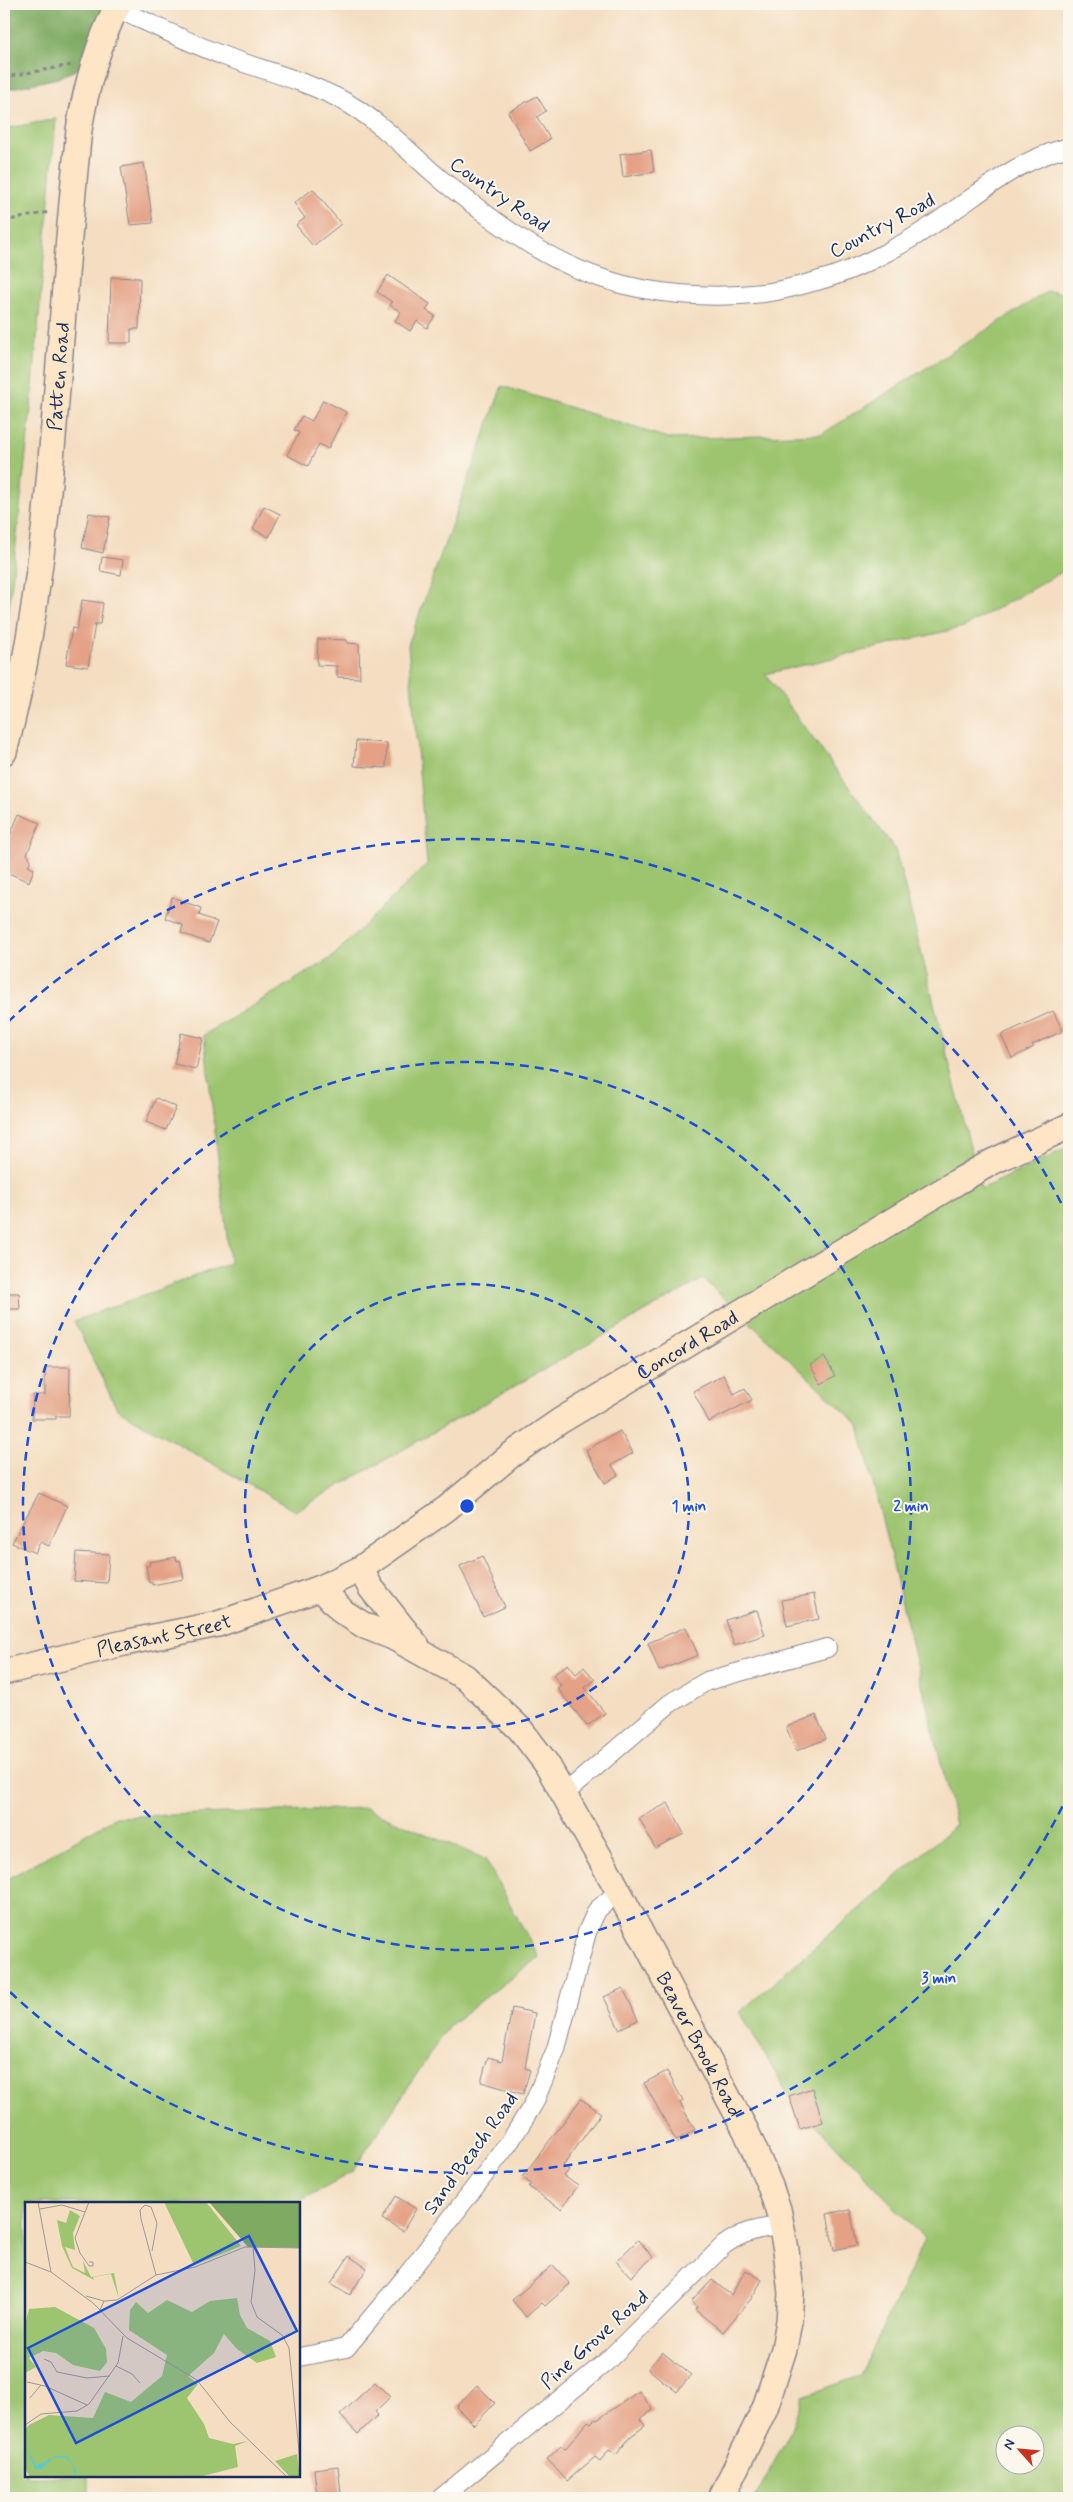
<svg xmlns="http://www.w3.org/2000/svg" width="1073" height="2502" viewBox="0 0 1073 2502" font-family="Mynerve,sans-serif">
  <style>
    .green { fill: #9dc570; stroke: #5c7a67; fill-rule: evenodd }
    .forest { fill: #7eaa62; stroke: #4c6c60 }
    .building { fill: #e4a185 }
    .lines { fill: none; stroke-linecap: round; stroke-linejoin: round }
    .street-casing { stroke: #88868f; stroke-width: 20 }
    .secondary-casing { stroke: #88868f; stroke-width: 28 }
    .path { stroke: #88868f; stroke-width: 3; stroke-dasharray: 4 4; stroke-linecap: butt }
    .street { stroke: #fff; stroke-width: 18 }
    .secondary { stroke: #fde5c5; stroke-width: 25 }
    .ring { fill: none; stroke: #1d4ed8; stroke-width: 2.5; stroke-dasharray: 9 6 }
    .labels { text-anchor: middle; stroke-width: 4; stroke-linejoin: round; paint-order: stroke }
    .street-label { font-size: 20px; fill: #1b2f5e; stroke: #fbf7ec }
    .inset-road { fill: none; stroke: #9d9799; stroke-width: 1 }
    .view { fill: #1d4ed8; fill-opacity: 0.15; stroke: #1d4ed8; stroke-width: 2.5 }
    .inset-edge { fill: none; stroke: #1b2f5e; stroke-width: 2.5 }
    .centre { fill: #1d4ed8; stroke: #fbf7ec; stroke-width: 2.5 }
    .ring-label { font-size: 15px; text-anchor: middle; font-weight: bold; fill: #1d4ed8; stroke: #fbf7ec; stroke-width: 4; stroke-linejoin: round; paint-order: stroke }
  </style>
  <rect width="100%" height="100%" fill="#fbf7ec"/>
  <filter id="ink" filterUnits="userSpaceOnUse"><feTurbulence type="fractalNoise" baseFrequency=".02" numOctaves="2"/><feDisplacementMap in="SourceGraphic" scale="10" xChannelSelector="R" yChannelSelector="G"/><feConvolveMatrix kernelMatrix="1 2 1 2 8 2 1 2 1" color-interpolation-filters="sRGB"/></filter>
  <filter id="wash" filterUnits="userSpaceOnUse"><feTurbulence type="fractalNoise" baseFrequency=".0096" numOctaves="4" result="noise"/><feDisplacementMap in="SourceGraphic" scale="20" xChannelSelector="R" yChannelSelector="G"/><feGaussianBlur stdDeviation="1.12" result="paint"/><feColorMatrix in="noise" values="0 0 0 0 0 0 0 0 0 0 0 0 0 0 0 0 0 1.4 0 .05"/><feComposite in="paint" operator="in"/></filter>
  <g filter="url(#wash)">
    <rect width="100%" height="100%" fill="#f4ddc0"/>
    <path class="green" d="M56 119 31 408 7 626 4 625V129Z
      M1048 291 1069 294V568L964 627 765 674 895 849 981 1189 1069 1147V2498H755L789 2434 803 2396 860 2376 925 2239 789 2096 740 2012 956 1825 859 1425 703 1279 295 1511 117 1409 74 1321 230 1263 204 1035 331 958 427 864 408 645 502 386 671 439 822 434ZM1006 2434H1036V2464H1006Z
      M365 1808 485 1859 539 1957 449 2025 352 2172 296 2203H26V2476H88V2498H4V1881L116 1817Z"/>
    <path class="forest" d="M4 4H118L95 61 58 78 4 90Z"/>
    <g id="blocks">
      <path class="building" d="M537 96 546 111 537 117 550 139 530 151 508 112Z
        M651 150 654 172 623 177 620 154Z
        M144 163 153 223 130 225 121 167Z
        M313 189 341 224 313 246 296 225 305 218 294 203Z
        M388 275 430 304 426 310 435 316 427 328 417 321 410 331 395 321 401 312 390 305 392 302 377 292Z
        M111 277 140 278 139 329H131V343H109Z
        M323 400 346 412 328 449 319 444 308 466 287 455 299 433 294 430 302 416 312 421Z
        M264 506 280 514 269 537 253 529Z
        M89 513 110 517 103 553 82 548Z
        M102 557 123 560 121 575 100 571Z
        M82 600 103 603 100 624H95L88 667 66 664 72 628 77 629Z
        M318 639 347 640V643L359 644 360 678 337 677V666L317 665Z
        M356 741 387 743 386 768 354 766Z
        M19 814 40 823 27 854 31 860 28 866 34 869 29 882 4 871V850Z
        M172 897 201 908 199 915 217 922 209 943 181 933 183 925 165 918Z
        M1053 1011 1063 1031 1032 1045 1034 1047 1012 1058 1001 1035Z
        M181 1033 203 1038 196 1069 174 1064Z
        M156 1098 176 1107 166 1130 146 1122Z
        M4 1293H19L20 1309H4Z
        M824 1357 835 1376 821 1384 810 1365Z
        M45 1367H70L69 1416H56V1419H32L33 1395H45Z
        M724 1375 734 1394 745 1388 752 1400 709 1422 693 1391Z
        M620 1431 633 1453 612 1465 618 1475 605 1483 586 1450Z
        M39 1493 67 1506 49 1546 40 1542 35 1553 12 1543Z
        M76 1552 109 1554 107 1583 74 1581Z
        M482 1556 505 1607 483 1617 460 1566Z
        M176 1557 177 1561 180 1560 184 1579 152 1585V1582L149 1583 146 1566 150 1565 149 1562Z
        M814 1594 819 1619 787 1626 782 1600Z
        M757 1610 765 1635 734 1645 726 1620Z
        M686 1627 698 1655 659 1671 648 1643Z
        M568 1664 576 1674 584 1667 595 1680 585 1688 605 1713 587 1726 557 1688 561 1685 553 1675Z
        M816 1715 826 1739 796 1751 786 1727Z
        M668 1803 684 1834 655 1848 639 1818Z
        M623 1988 638 2020 619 2029 604 1997Z
        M512 2008 535 2013 525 2068 530 2070 523 2094 481 2082 488 2057 502 2061Z
        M667 2071 683 2101 680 2103 695 2130 676 2141 644 2083Z
        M812 2088 823 2122 800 2129 789 2096Z
        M581 2099 601 2113 563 2166 569 2170 564 2176 578 2186 561 2209 529 2187 531 2184 522 2177Z
        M396 2196 416 2209 403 2231 382 2219Z
        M850 2209 857 2245 834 2250 827 2214Z
        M638 2240 653 2257 631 2277 616 2261Z
        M349 2256 367 2268 350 2295 331 2283Z
        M553 2265 570 2284 545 2306 542 2303 526 2317 512 2300Z
        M746 2270 762 2280 751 2299 723 2332 695 2310 697 2307 691 2302 712 2280 731 2295Z
        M662 2352 691 2375 677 2392 648 2369Z
        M375 2382 390 2397 375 2412 378 2415 358 2434 340 2415Z
        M477 2385 495 2403 474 2425 456 2407Z
        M639 2391 653 2410 640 2419 645 2426 631 2436 616 2455 609 2450 600 2461 595 2457 567 2481 547 2459 561 2446 565 2449 588 2421 591 2423 595 2419 597 2420Z
        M338 2466 341 2494 317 2497 314 2469Z"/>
    </g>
  </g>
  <g filter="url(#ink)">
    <use href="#blocks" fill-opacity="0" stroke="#88868f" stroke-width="1"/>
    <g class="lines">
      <defs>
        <path id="street" d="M116 8C152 24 187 42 224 56 262 70 303 80 340 99 379 119 410 154 444 182 492 220 544 260 604 279 651 295 713 299 763 293 782 291 802 285 820 280 859 270 912 240 944 217 989 187 1016 161 1069 147
          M563 1795 669 1704 707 1681 827 1648
          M299 2357 346 2348 403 2280 509 2143 534 2103 556 2049 587 1932 597 1910 619 1891
          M441 2498 606 2362 724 2245C742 2232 759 2228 781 2226"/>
        <g id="secondary">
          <path id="s1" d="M4 752C25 676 36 600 45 522 59 391 65 260 79 130 86 86 98 44 118 4"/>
          <path d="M360 1569 371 1588 417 1646"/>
          <path id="s2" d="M321 1588 343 1612 365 1626 393 1637 465 1677 520 1729 546 1763 612 1879 746 2131 770 2186 778 2209 786 2250 791 2293 789 2321 784 2349 765 2408 721 2498"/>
          <path id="s3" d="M4 1672 124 1643 218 1624 321 1588 360 1569 446 1509 511 1455 560 1421 957 1182 992 1162 1069 1126"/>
        </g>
      </defs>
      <use href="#street" class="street-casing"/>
      <use href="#secondary" class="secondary-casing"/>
      <path class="path" d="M34 4 93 6
        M4 77 72 65
        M4 221 50 212"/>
      <use href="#street" class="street"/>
      <use href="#secondary" class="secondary"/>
    </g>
  </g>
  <g class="ring">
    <circle cx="467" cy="1506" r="222"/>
    <circle cx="467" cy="1506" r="444"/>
    <path d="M1069 1793A667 667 0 0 1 8 1990M8 1022A667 667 0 0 1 1069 1219"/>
  </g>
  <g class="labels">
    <g class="street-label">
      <text transform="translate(500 194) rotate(35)" y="7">Country Road</text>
      <text transform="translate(882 225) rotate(-28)" y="7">Country Road</text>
      <text dy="7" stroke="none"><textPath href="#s1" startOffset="380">Patten Road</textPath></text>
      <text dy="7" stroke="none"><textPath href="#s3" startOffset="769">Concord Road</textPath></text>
      <text dy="7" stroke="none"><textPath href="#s3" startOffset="164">Pleasant Street</textPath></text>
      <text dy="7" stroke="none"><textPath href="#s2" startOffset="610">Beaver Brook Road</textPath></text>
      <text transform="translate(470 2153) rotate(-54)" y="7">Sand Beach Road</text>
      <text transform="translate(594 2339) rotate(-42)" y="7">Pine Grove Road</text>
    </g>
  </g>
  <g transform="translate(25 2202)">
    <rect width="275" height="275" fill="#f4ddc0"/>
    <path d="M139 0H181L216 44 169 63ZM45 8 55 14 48 31 50 48 40 45 48 65 60 71 58 59 66 75 89 71 94 97 86 72 68 75 69 78 47 66 37 44 32 18 41 21ZM212 96 215 113 222 126 245 139 251 155 232 161 212 147 199 132 189 151 163 174 173 182 162 196 179 222 184 236 208 242 223 239 210 244 213 265 174 275H5L0 267V227L4 223 24 213 68 216 80 190 106 200 137 174 142 153 104 128 105 108 111 100 123 111 142 98 167 110 185 99ZM30 105 69 126 81 147 82 160 75 169 48 163 31 151 18 149 4 156 11 165 0 171V123L4 107ZM272 252 275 275H265L250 259Z" fill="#9dc570"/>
    <path d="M184 0H275V46L223 45Z" fill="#7eaa62"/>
    <path d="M0 242 11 264 31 254 43 255 51 267 50 275 48 263 41 256H28L16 267H10Z" fill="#5cc8d3"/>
    <path class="inset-road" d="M13 0 26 70M15 7 37 3 60 10M228 45 230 68 226 100 232 115 257 133 264 146 275 259M127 49 132 21 126 5 120 3 115 8 116 17 131 73M0 60 26 70 68 101 102 136 172 178 205 220 262 275M64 60H68V64H64L55 51 50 36 64 0M61 94 79 99M75 108 79 99 92 98 131 73 170 65 220 45 275 46M19 157 26 160 32 170 62 176 85 174M91 164 107 172 115 181M2 180 20 184 62 203M5 196 16 183M0 223 16 212 52 209 64 202 93 161 98 134"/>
    <path class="view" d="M224 34 272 129 51 241 3 146Z"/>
    <rect width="275" height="275" class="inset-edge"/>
  </g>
  <circle cx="467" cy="1506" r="8" class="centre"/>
  <g class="ring-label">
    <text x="689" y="1511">1 min</text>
    <text x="911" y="1511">2 min</text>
    <text x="939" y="1983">3 min</text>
  </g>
  <rect width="1073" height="2502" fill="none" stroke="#fbf7ec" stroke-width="20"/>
  <g transform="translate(1020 2450) rotate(297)"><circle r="24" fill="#fbf7ec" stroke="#a1a7b3"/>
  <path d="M0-4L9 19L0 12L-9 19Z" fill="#c8321e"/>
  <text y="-8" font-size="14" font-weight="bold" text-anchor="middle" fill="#1b2f5e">N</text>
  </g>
</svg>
